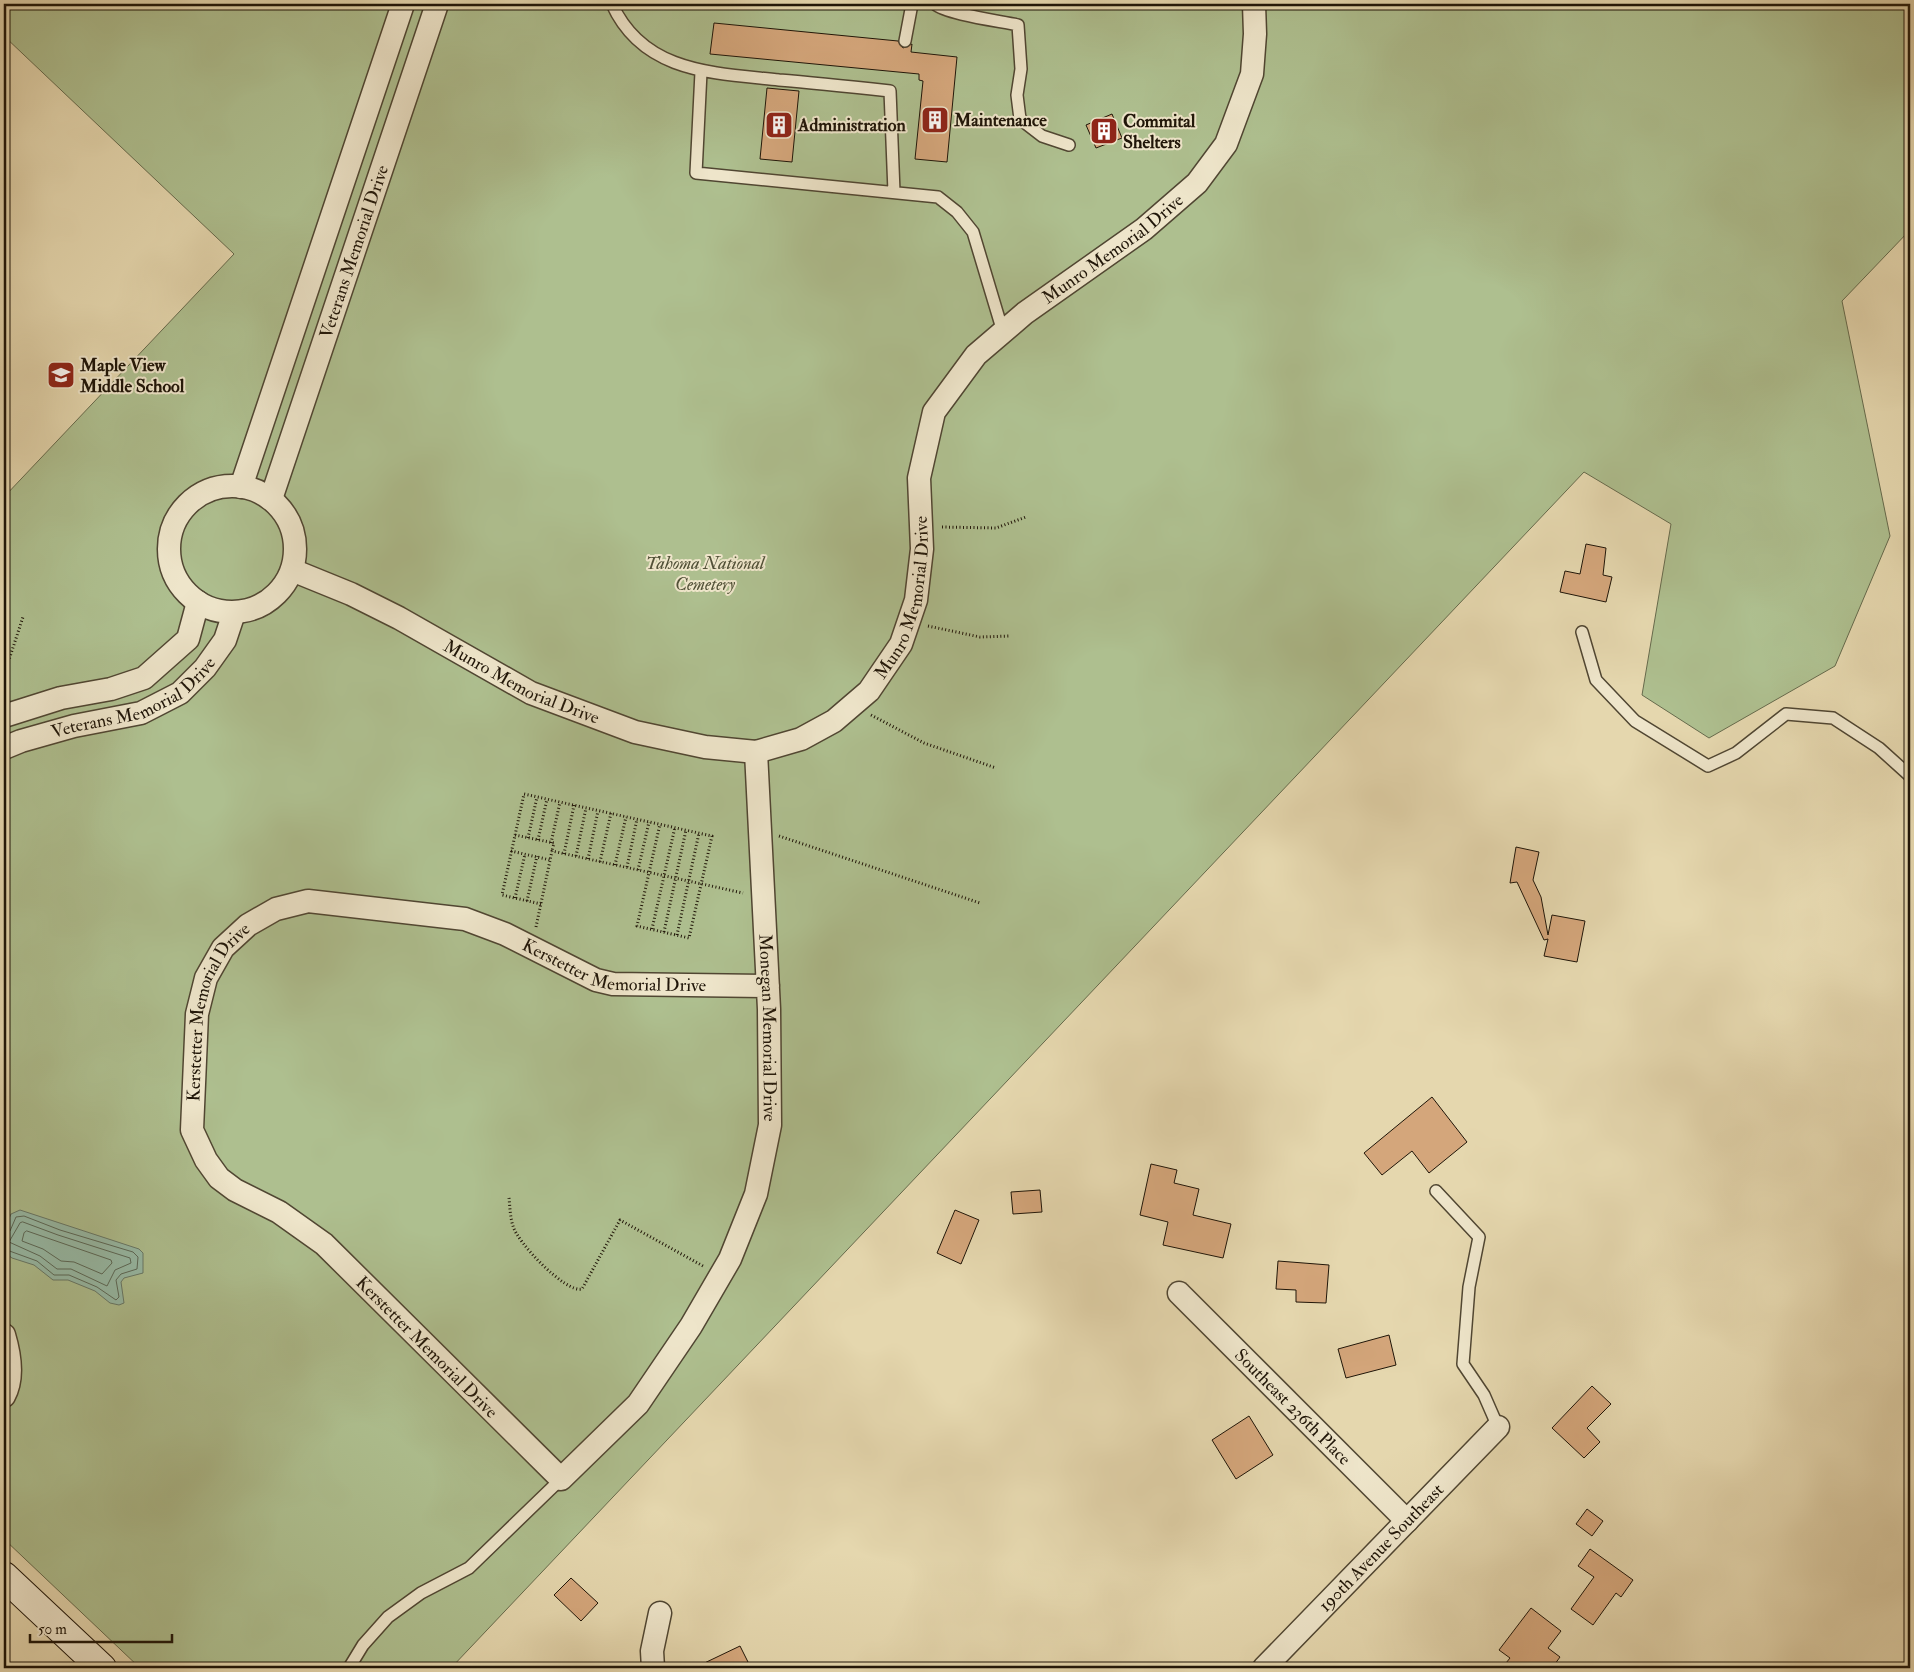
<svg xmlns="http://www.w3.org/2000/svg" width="1914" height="1672" viewBox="0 0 1914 1672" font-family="'IM FELL Double Pica',serif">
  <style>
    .green { fill: #aebf8f; stroke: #666a4c }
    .water { fill: #97baa6; stroke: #677867 }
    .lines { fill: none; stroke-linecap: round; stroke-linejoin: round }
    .shore { stroke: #5b6857; stroke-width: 1 }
    .building { fill: #d4a67b; stroke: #1f1508 }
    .service-casing { stroke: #504632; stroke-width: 14 }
    .minor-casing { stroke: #504632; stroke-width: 25 }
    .secondary-casing { stroke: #1f1508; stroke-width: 30 }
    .path { stroke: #1f1508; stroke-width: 3; stroke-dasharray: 1 2.5; stroke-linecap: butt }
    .service { stroke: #eee5ca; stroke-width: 11 }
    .minor { stroke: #eee5ca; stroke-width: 22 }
    .secondary { stroke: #eee5ca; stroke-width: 28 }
    .labels { text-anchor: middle; stroke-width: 4; stroke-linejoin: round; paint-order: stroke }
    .poi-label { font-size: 18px; font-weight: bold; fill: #1f1508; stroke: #eee5ca; text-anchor: start }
    .street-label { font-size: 18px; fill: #1f1508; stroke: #eee5ca }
    .park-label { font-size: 18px; font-style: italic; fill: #515037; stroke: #eee5ca }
  </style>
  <rect width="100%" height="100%" fill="#e5d7ae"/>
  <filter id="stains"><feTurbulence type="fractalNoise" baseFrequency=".004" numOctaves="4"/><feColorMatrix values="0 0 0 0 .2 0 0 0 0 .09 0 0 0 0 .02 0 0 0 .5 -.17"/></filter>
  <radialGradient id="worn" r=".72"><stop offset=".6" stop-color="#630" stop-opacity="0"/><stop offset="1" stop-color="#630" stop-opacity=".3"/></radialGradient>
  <path class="green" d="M4 4H1910V230L1842 301 1890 536 1835 666 1709 738 1642 695 1671 524 1584 472 451 1668H140L4 1539V497L234 254 4 36Z"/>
  <path class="water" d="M20 1210 139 1249 143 1253V1273L124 1278 121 1282 124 1303 119 1305 110 1303 95 1291 68 1280H53L34 1265 12 1258 4 1252V1230L11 1214Z"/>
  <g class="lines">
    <path class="shore" d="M23 1222 58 1235 130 1258 131 1263 115 1270 107 1286 71 1269H57L40 1256 9 1242 20 1223Z
      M27 1231 111 1260 112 1263 102 1274 74 1262 61 1261 43 1249 22 1241 24 1233Z
      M4 1233 10 1231 16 1217 24 1216 60 1230 133 1252 138 1257 137 1269 121 1274 116 1280 119 1297 116 1300 97 1287 69 1275H54L37 1261 4 1249"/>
  </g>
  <path class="building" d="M714 23 898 41 903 48 912 44 911 52 957 57 947 162 915 159 923 81 919 80V74L710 54Z
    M767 88 799 91 792 162 760 159Z
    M1112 114 1122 138 1096 148 1086 125Z
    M1586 544 1606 548 1603 575 1612 577 1606 602 1560 592 1565 571 1580 574Z
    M1516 847 1539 852 1533 880 1541 897 1548 935 1552 915 1585 921 1577 962 1544 956 1548 939 1544 940 1517 882 1510 883Z
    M1432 1097 1467 1142 1429 1173 1412 1151 1382 1175 1364 1153Z
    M1151 1164 1177 1170 1174 1183 1199 1189 1193 1215 1231 1224 1223 1258 1163 1245 1168 1222 1140 1215Z
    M1040 1190 1042 1212 1013 1214 1011 1192Z
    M955 1210 979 1220 961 1264 937 1253Z
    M1278 1261 1329 1265 1326 1303 1296 1302V1290L1276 1289Z
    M1389 1335 1396 1365 1346 1378 1338 1349Z
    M1592 1386 1611 1404 1587 1428 1600 1442 1584 1458 1552 1428Z
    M1249 1416 1273 1455 1236 1479 1212 1440Z
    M1587 1509 1603 1521 1592 1536 1576 1524Z
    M1590 1549 1633 1580 1621 1597 1616 1593 1593 1625 1571 1609 1594 1577 1578 1566Z
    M571 1578 598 1603 581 1621 554 1595Z
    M1531 1608 1561 1631 1548 1648 1560 1657 1552 1668H1502L1510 1658 1499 1650Z
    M740 1646 751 1668H694Z"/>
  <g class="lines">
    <defs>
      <path id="service" d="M612 4C643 73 714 73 779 80 816 83 853 87 890 91L894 192
        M935 4C946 14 1000 21 1018 25L1021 69 1017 95 1020 119 1042 136 1069 145
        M905 41 912 4
        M701 72 696 173 938 197 957 212 973 232 1003 332
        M1582 632 1596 680 1635 721 1708 766 1736 753 1786 714 1833 718 1879 748 1910 776
        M1436 1191 1479 1237 1469 1287 1463 1364 1484 1395 1498 1427
        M349 1668 363 1645 388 1617 421 1593 469 1568 561 1479"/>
      <g id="minor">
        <circle cx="232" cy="549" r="63"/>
        <path d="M241 487 403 4"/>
        <path id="s1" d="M271 499 437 4"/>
        <path id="s2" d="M292 570 351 594 399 618 531 693 635 732 705 747 756 752 801 739 834 721 869 691 901 644 916 600 922 549 919 478 934 412 976 355 1025 313 1144 229 1197 183 1226 144 1252 74 1255 34 1254 4"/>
        <path d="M4 716 61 698 111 689 144 678 188 639 198 602"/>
        <path id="s3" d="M4 748 21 741 74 726 141 713 180 693 205 668 225 640 234 613"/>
        <path id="s4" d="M756 752 769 1009 770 1125 756 1194 730 1259 691 1326 638 1404 561 1479 324 1244 279 1212 235 1190 219 1178 206 1160 192 1130 197 1014 206 978 223 948 248 925 276 909 308 901 465 919 505 934 596 980 613 984 768 986"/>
        <path id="s5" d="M1179 1293 1407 1521"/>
        <path d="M4 1335C10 1355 14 1378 4 1396"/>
        <path d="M653 1668 652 1651 660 1613"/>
        <path id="s6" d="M1264 1668 1498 1427"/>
      </g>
      <path id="secondary" d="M4 1576 102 1668"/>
    </defs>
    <use href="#service" class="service-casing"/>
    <use href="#minor" class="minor-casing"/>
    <use href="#secondary" class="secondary-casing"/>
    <path class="path" d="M942 527 996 528 1026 517
      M928 626 980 637 1009 636
      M4 627 5 624
      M4 675 23 617
      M871 715 924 743 996 768
      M515 835 554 843 552 851
      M779 836 980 903
      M528 838 537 797
      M538 840 547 799
      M551 843 560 802
      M511 851 550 860
      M564 854 574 805
      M576 856 586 808
      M588 859 598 811
      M600 862 611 813
      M615 865 626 817
      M627 867 637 819
      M638 870 649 822
      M515 898 525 854
      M527 901 537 856
      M541 904 502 895 524 794 712 836 689 938 637 926 660 824
      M536 927 552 851 743 893
      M652 929 675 827
      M664 932 686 830
      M677 935 699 833
      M509 1198C510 1207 510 1217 513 1226 517 1242 565 1293 582 1289L620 1220 703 1266"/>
    <use href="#service" class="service"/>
    <use href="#minor" class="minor"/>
    <use href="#secondary" class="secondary"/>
  </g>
  <defs>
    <symbol id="building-square" viewBox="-11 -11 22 22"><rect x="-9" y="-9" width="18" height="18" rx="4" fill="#8f2418" stroke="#eee5ca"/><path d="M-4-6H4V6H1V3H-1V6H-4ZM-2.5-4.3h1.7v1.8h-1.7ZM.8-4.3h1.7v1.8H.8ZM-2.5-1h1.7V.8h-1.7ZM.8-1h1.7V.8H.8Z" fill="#fff"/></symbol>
    <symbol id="school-square" viewBox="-11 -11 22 22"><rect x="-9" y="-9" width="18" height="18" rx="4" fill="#8f2418" stroke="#eee5ca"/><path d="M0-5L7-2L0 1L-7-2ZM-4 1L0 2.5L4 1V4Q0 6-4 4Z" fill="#fff"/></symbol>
  </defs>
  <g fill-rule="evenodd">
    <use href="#building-square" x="919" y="104" width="32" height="32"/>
    <use href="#building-square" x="763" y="109" width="32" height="32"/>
    <use href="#building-square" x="1088" y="115" width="32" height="32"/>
    <use href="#school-square" x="45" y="359" width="32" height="32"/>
  </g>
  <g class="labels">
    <g class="poi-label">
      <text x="954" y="126">Maintenance</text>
      <text x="1123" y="127">Commital<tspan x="1123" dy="21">Shelters</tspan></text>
      <text x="798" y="131">Administration</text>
      <text x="80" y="371">Maple View<tspan x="80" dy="21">Middle School</tspan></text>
    </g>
    <g class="street-label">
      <text dy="6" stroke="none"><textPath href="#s2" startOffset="1171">Munro Memorial Drive</textPath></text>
      <text dy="6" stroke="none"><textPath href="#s1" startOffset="261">Veterans Memorial Drive</textPath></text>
      <text dy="6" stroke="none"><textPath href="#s2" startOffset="736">Munro Memorial Drive</textPath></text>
      <text dy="6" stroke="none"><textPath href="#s2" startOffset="256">Munro Memorial Drive</textPath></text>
      <text dy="6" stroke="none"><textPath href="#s3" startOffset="141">Veterans Memorial Drive</textPath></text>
      <text dy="6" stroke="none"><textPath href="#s4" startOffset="1911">Kerstetter Memorial Drive</textPath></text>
      <text dy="6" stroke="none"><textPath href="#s4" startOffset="1431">Kerstetter Memorial Drive</textPath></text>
      <text dy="6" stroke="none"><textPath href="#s4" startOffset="276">Monegan Memorial Drive</textPath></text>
      <text transform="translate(427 1347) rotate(45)" y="6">Kerstetter Memorial Drive</text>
      <text dy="6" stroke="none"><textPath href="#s5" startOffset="161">Southeast 236th Place</textPath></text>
      <text dy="6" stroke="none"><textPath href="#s6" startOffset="168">190th Avenue Southeast</textPath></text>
    </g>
    <g class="park-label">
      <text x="705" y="569">Tahoma National<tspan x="705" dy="21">Cemetery</tspan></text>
    </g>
  </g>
  <rect width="1914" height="1672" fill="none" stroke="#e5d7ae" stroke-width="20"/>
  <rect x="5" y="5" width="1904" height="1662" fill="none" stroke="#1f1508" stroke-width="2.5"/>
  <rect x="10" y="10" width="1894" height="1652" fill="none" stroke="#1f1508"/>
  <path d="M30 1634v8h142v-8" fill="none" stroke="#1f1508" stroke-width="2.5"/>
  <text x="38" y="1634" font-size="15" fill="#1f1508" stroke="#eee5ca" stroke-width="4" paint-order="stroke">50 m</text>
  <rect width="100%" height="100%" filter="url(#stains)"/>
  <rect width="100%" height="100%" fill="url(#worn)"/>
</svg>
